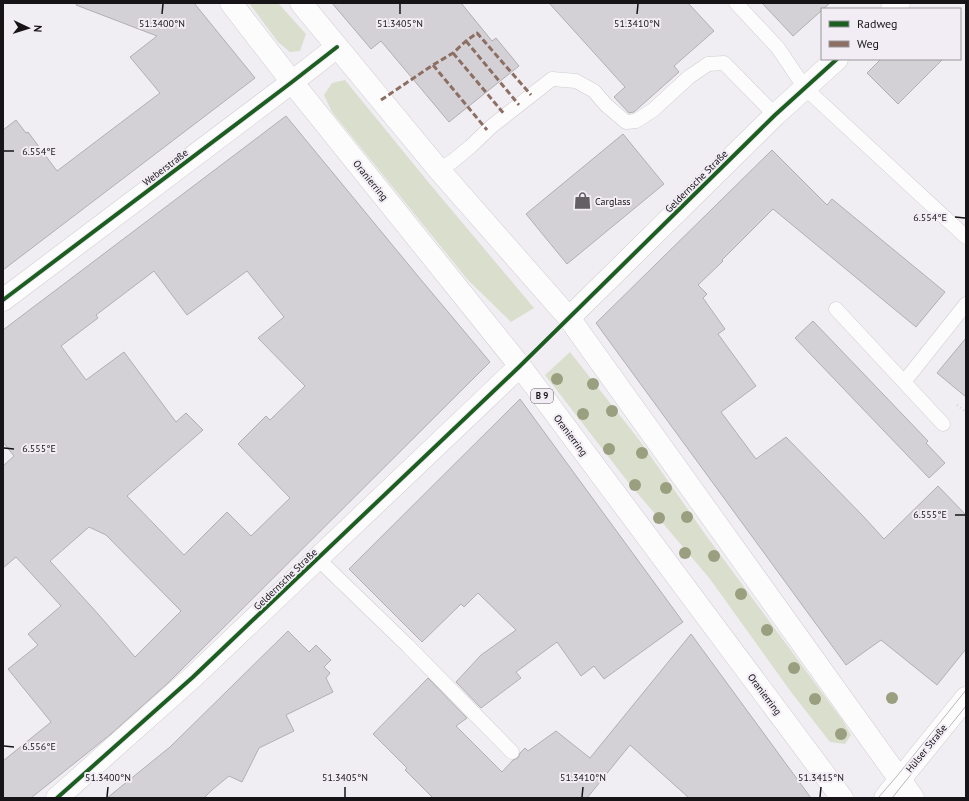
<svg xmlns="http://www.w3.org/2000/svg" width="969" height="801" viewBox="0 0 969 801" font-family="'PT Sans',sans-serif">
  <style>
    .green { fill: #dadecc }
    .building { fill: #d3d1d5; stroke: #b1afb2; fill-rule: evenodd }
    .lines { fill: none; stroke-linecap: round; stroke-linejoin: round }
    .lane-casing { stroke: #cfccd0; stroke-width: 15 }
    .street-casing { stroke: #cfccd0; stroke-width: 23 }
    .secondary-casing { stroke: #cfccd0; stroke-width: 23 }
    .primary-casing { stroke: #cfccd0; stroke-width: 23 }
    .path { stroke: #d3d2d4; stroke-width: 2.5; stroke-dasharray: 1 3; stroke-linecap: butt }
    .lane { stroke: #fdfcfd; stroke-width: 14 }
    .street { stroke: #fdfcfd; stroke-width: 22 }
    .secondary { stroke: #fdfcfd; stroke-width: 22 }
    .primary { stroke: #fdfcfd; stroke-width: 22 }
    .tram { stroke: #bab8ba; stroke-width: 1 }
    .quiet { stroke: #8d6e63; stroke-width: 3; stroke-dasharray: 6 3; stroke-linecap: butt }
    .cycleway-casing { stroke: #f2ecf5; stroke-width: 6 }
    .cycleway { stroke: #1b5e20; stroke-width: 4 }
    .tree { fill: #9a9f80 }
    .ticks { fill: none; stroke: #161417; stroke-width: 1.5 }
    .labels { text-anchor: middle; stroke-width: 4; stroke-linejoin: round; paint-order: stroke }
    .shield { fill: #f2ecf5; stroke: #58555a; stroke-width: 1 }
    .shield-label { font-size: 9px; font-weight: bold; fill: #161417 }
    .street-label { font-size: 10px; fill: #161417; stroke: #f2ecf5 }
    .poi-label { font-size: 10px; fill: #161417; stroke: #f2ecf5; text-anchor: start }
    .ticks-label { font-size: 10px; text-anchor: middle; fill: #161417; stroke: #f2ecf5; stroke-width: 4; stroke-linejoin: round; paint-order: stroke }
  </style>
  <rect width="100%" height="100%" fill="#f1eef3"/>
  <path class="green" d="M249 3H278L306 34 300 51 290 52 278 42Z
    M345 80 429 183 534 308 511 322 467 279 332 112 324 95 332 83Z
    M570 352 640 441 705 534 843 721 851 735 845 744 830 742 791 692 710 579 628 482 545 375Z"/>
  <path class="building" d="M77 3H194L255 78 3 270V130L16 120 26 133 28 132 57 171 160 93 130 57 157 36 76 5Z
    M332 3H461L492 41 496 38 519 66 449 122 381 41 371 49Z
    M549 3H688L714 31 674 66 679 72 634 112 629 113 614 97 625 87Z
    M762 3H830L793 36Z
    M881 59H943L898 104 867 73Z
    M286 116 422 281 490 362 169 682 111 734 31 798H3V761L51 722 8 669 38 645 28 634 61 606 16 557 3 568V466L14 456 3 442V330ZM154 271 187 315 247 271 284 317 258 338 305 386 270 420 266 416 238 444 290 498 251 536 227 512 184 555 127 496 203 430 186 413 176 422 124 352 86 380 61 346 98 318 96 315ZM89 527 106 535 181 611 135 657 99 615 50 561Z
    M623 134 664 184 567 264 526 214Z
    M772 150 827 205 832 199 945 292 916 327 773 209 722 260 723 261 698 285 707 294 703 298 725 329 718 334 756 386 721 412 756 459 786 437 863 516 884 539 938 486 966 515V649L937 685 881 640 846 665 596 323Z
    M813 321 928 441 926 443 945 463 929 478 795 338Z
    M966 338V397L937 373Z
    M520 399 683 622 604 679 594 666 581 676 557 642 516 672 521 678 481 708 456 682 481 655 516 630 478 593 464 607 461 604 422 642 349 569Z
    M288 631 309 652 316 645 331 660 324 667 330 673 326 678 333 692 286 715 294 731 259 748 242 782 229 776 212 790 204 798H107L170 747Z
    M691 634 811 798H689L630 745 587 798H433L405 770 407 768 373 734 428 678 467 718 456 726 502 772 513 760 518 758 520 753 525 748 528 751 556 731 590 758Z"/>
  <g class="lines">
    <defs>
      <path id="lane" d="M736 3 778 48 805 88 966 237
        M439 170 453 161 470 147 492 126 552 79 576 81 594 91 606 105 626 122 636 121 653 110 689 77 708 64 724 63 775 115
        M836 309 943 424
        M904 382 966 304
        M318 559 407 645 512 752"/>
      <path id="street" d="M892 9 899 3
        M3 300 292 82 337 47
        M569 318 775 115 837 59
        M57 798 193 677 520 366"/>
      <path id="secondary" d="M885 798 966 698"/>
      <path id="primary" d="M231 3 292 82 520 366 842 798
        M301 3 439 170 569 318 913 798"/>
    </defs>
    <use href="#lane" class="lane-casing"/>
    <use href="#street" class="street-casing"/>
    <use href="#secondary" class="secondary-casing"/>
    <use href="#primary" class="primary-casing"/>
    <path class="path" d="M957 405 966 412"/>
    <use href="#lane" class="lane"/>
    <use href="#street" class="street"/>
    <use href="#secondary" class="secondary"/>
    <use href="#primary" class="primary"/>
    <path class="tram" d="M878 798 897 776 966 690
      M892 798 966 706"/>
    <path class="quiet" d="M466 41 519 105
      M453 53 505 115
      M433 65 487 130
      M381 100 433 65 453 53 466 41 477 33 531 95"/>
    <defs>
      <path id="cycleway" d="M3 300 292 82 337 47
        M57 798 193 677 520 366 775 115 837 59"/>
    </defs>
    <use href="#cycleway" class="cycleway-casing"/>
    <use href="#cycleway" class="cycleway"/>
  </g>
  <g class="tree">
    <circle cx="557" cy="379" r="6"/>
    <circle cx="593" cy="384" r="6"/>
    <circle cx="612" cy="411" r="6"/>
    <circle cx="583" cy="414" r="6"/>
    <circle cx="609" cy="449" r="6"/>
    <circle cx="642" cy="453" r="6"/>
    <circle cx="635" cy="485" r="6"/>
    <circle cx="666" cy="488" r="6"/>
    <circle cx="687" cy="517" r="6"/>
    <circle cx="659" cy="518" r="6"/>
    <circle cx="685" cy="553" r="6"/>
    <circle cx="714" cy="556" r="6"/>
    <circle cx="741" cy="594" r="6"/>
    <circle cx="767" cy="630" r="6"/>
    <circle cx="794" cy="668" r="6"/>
    <circle cx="892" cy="698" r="6"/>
    <circle cx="815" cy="699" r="6"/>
    <circle cx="841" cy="734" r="6"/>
  </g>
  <path class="ticks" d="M162 14 163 4M400 14V4M637 14 638 4M4 151H14M955 217 965 218M4 448 14 449M955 515H965M4 746 14 747M107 797 108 787M345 797V787M582 797 583 787M820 797 821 787"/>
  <defs>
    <symbol id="shop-bare" viewBox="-9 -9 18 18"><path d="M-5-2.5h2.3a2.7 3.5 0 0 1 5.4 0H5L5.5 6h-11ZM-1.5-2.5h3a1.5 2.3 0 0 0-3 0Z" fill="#636064" stroke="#f2ecf5" stroke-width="2.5" paint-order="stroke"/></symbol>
  </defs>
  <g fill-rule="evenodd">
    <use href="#shop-bare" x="570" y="188" width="25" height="25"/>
  </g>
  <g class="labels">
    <rect class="shield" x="531" y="389" width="22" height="14" rx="3"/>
    <g class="shield-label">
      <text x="542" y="399">B 9</text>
    </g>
    <g class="street-label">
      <text transform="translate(165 167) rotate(-37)" y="4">Weberstraße</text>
      <text transform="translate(371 180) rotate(51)" y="4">Oranierring</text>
      <text transform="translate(696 181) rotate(-45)" y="4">Geldernsche Straße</text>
      <text transform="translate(571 435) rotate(53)" y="4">Oranierring</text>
      <text transform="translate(285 579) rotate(-44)" y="4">Geldernsche Straße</text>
      <text transform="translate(765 694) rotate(53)" y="4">Oranierring</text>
      <text transform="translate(926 748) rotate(-51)" y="4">Hülser Straße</text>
    </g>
    <g class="poi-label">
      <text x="595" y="205">Carglass</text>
    </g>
  </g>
  <g class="ticks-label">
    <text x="162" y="27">51.3400°N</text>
    <text x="400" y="27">51.3405°N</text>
    <text x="637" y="27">51.3410°N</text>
    <text x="39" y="155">6.554°E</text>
    <text x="930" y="221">6.554°E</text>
    <text x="39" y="452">6.555°E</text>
    <text x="930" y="518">6.555°E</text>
    <text x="39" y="750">6.556°E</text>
    <text x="108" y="781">51.3400°N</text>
    <text x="345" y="781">51.3405°N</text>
    <text x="583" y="781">51.3410°N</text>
    <text x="821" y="781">51.3415°N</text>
  </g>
  <rect width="969" height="801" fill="none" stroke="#161417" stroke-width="8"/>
  <rect x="821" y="8" width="140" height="52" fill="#f2ecf5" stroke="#9a969c"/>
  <rect x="829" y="21" width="20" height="6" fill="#1b5e20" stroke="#9a969c"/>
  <text x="857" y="28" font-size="12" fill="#161417">Radweg</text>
  <rect x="829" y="41" width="20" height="6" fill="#8d6e63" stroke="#9a969c"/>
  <text x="857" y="48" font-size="12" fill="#161417">Weg</text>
  <g transform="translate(28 28) rotate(94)" stroke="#f2ecf5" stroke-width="3" paint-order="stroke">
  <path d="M0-3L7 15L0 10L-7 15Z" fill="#161417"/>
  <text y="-6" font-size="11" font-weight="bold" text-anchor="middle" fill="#161417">N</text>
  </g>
</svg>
